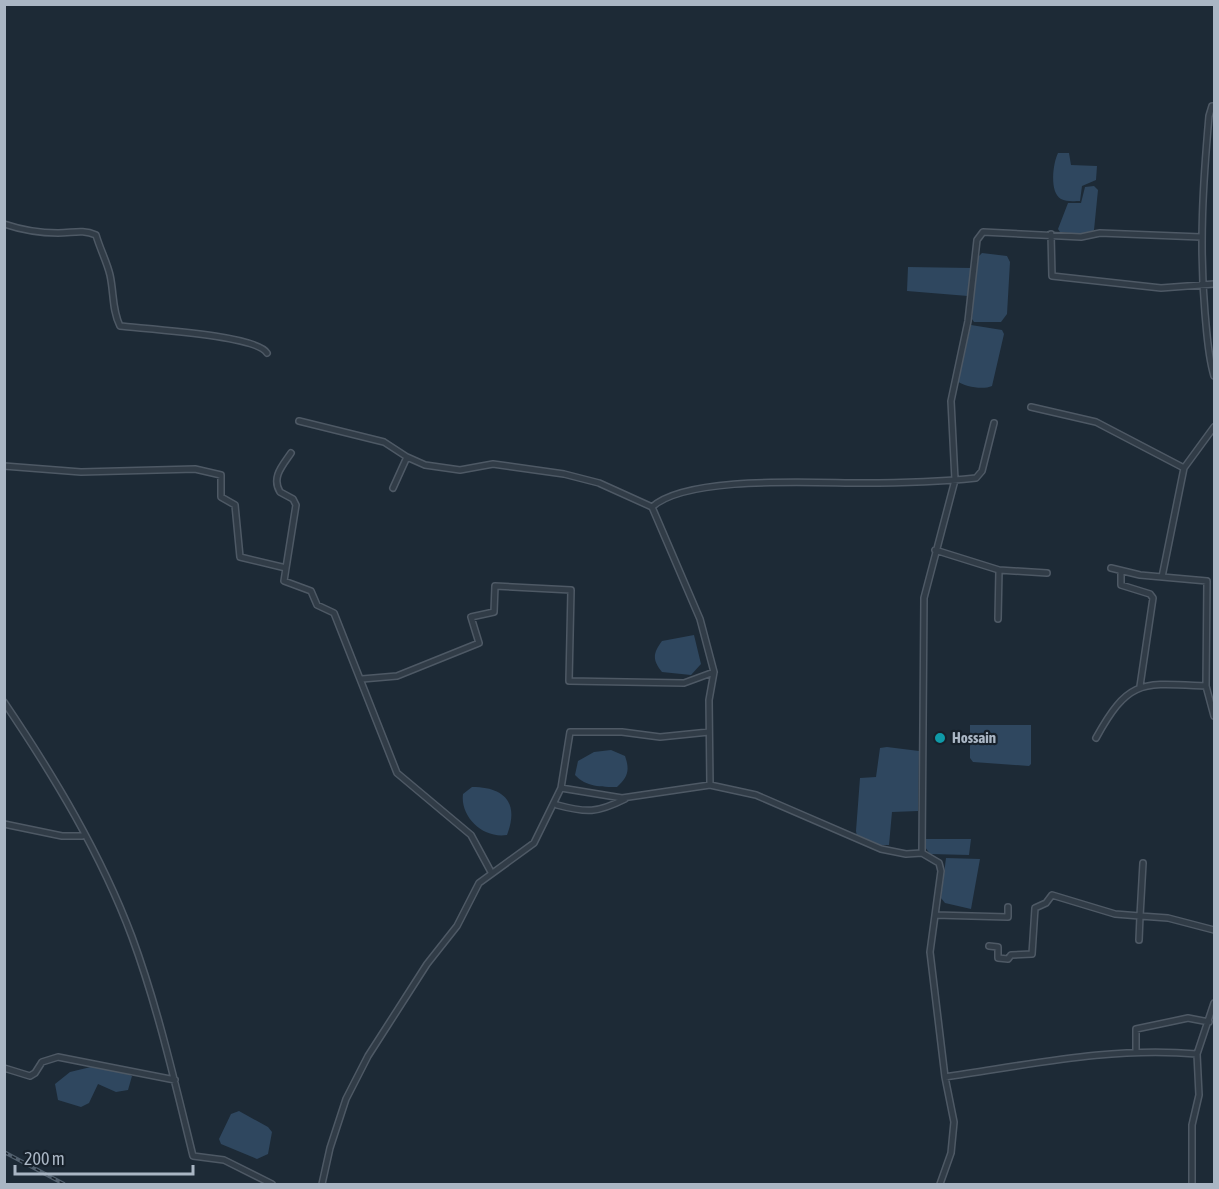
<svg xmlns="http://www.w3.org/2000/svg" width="1219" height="1189" viewBox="0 0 1219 1189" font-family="'Asap Condensed',sans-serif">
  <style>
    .water { fill: #2f475f }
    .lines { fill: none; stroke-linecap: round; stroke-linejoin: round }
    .minor-casing { stroke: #4e5965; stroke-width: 8 }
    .minor { stroke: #313c47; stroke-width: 5 }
    .rail-casing { stroke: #52606e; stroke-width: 4 }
    .rail { stroke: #17212b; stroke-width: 1.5; stroke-dasharray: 4.5; stroke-linecap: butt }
    .culture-dot { fill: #0f9aa8; stroke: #17212b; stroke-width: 2 }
    .labels { text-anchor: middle; stroke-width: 4.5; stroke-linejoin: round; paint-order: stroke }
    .poi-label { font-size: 15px; font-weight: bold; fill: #aab6c4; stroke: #17212b; text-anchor: start }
  </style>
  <rect width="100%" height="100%" fill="#1d2a36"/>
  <path class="water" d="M1058 153H1069L1071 165 1097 166 1096 180 1082 186 1080 201C1075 201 1066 202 1061 199 1049 192 1053 163 1058 153Z
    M1085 187 1094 186 1098 190 1094 230 1088 235 1060 232 1058 229 1068 203H1081Z
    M982 253 1007 256 1010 262 1007 314 1001 322H974L972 319 977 258Z
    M908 267 972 268 968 296 907 291Z
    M971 325 1002 330 1004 334 992 386C983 390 965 387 957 381Z
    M694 635 701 664 691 675 662 672C652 660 653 653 662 641Z
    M970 725H1031V764L1029 766 973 762 970 758Z
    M887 747 919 751 918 811 892 812 889 845H876L857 837 856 831 860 778 876 777 880 748Z
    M611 750 625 756C630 770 628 777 617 787 601 787 586 787 575 775L578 761 594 752Z
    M472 787C506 787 519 804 507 835 483 839 460 817 463 794Z
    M925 839H971L969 855 930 854 925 847Z
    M946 858 980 859 971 909 945 903 941 898Z
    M99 1065 118 1069 132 1076 128 1090 116 1092 98 1084 89 1103 81 1107 58 1100 55 1084 70 1072Z
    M239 1111 268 1127 272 1132 268 1154 257 1159 221 1144 219 1139 231 1114Z"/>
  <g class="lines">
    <defs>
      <path id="minor" d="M1214 106H1212L1209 116C1203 183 1199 246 1205 313 1207 335 1208 356 1214 376
        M4 224C22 230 39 233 58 233 73 233 82 229 96 235 100 249 107 262 110 275 114 293 112 310 120 326 145 329 256 335 267 353
        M1051 234 1052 276 1161 288 1214 284
        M1031 407 1096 422 1184 468
        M299 421 384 442 407 457 425 465 460 470 493 464 564 474 599 483 652 507
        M4 466 81 472 195 469 221 475V497L235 505 240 557 286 568 284 581 311 591 317 605 334 613 397 773 471 835 491 872
        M393 488 407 457
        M935 550 999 570 1047 573
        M286 568 296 505 293 499 280 492C271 477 283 465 291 453
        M1111 568 1140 575 1207 581 1206 686 1214 716
        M1121 571V585L1150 594 1153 598 1140 686
        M1162 577 1184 468 1214 427
        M998 619 999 570
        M362 679 397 676 479 643 471 617 494 612 495 586 571 590 569 681 684 683 714 672
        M4 702C54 776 101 854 132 937 158 1008 175 1083 193 1156L224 1160 272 1184
        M1096 738C1129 678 1142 683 1206 686
        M710 785 709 700 714 672 700 619 652 507C687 475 814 483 862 483 900 483 938 482 976 478L982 471 994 423
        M561 788 570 732H622L660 737 709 732
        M557 805C587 813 597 813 625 799
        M4 824 62 836H82
        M1143 863 1140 916 1168 918 1214 930
        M935 915 1008 917V907
        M989 946 998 947V958L1008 959 1011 955 1032 954 1035 908 1046 903 1052 895 1115 914 1140 916 1139 940
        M1136 1052V1029L1188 1018 1209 1022
        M1197 1054 1214 1003
        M4 1068 30 1076 35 1073 42 1062 58 1057 175 1080
        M945 1077C1028 1065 1113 1046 1197 1054L1199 1095 1192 1125V1184
        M322 1184 330 1148 346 1099 368 1056 427 964 457 926 479 883 534 843 561 788 622 798 710 785 756 795 881 849 906 854 922 853
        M940 1184 951 1153 954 1122 945 1077 930 952 941 871 939 863 922 853 924 598 955 480 951 401 968 321 977 240 983 232 1081 237 1100 233 1201 237"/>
    </defs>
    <use href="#minor" class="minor-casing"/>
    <use href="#minor" class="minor"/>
    <defs>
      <path id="rail" d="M4 1152 64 1184"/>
    </defs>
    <use href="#rail" class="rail-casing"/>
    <use href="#rail" class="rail"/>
  </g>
  <circle class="culture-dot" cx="940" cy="738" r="6"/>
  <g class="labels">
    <g class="poi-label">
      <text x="952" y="743">Hossain</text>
    </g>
  </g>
  <rect width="1219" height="1189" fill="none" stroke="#aab6c4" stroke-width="12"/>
  <path d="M15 1165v9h178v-9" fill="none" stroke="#aab6c4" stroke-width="3"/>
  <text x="24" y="1165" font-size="18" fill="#aab6c4" stroke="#17212b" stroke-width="4.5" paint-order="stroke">200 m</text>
</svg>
